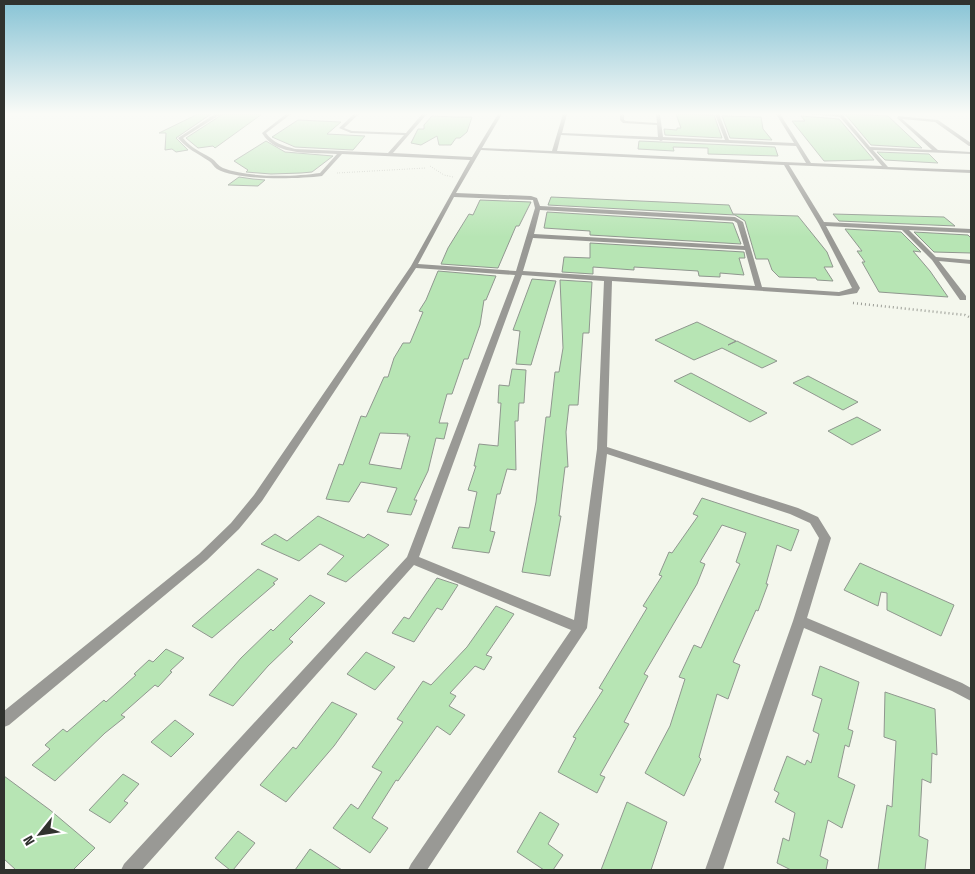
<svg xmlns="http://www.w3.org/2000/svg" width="975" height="874" viewBox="0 0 975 874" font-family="'Fira Sans Condensed',sans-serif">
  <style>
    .building { fill: #b7e5b4; stroke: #90978f; fill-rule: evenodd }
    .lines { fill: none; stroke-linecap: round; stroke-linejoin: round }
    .path-far1 { stroke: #9b9d96; stroke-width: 1; stroke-dasharray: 0.5 2; stroke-linecap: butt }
    .path { stroke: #9b9d96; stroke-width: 2.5; stroke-dasharray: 1 3; stroke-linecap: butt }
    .minor { fill: #999995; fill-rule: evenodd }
  </style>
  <rect width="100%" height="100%" fill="#f4f7ed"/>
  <path class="building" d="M198 114H211L176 138 188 150 176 152 172 149 165 150 166 133H159Z
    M223 114H262L215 148 213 146 198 148 186 138Z
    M676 114 714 115 722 138 665 135 664 129 677 130V128H681Z
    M845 114 888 116 922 148 871 145Z
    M432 116 457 117H472L467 132 460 138H456L451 145H439L437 136 421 145 411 143 418 129H424V125Z
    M722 116 761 117 763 129 772 140 730 138Z
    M801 116 839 119 874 160 824 161 792 121H805Z
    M298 120 341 122 327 134 365 136 353 150 295 147 272 137Z
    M266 141 285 152 333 156 312 172 301 173 271 174 246 172 248 170 234 161Z
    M639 141 775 147 778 156 708 154V148L673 147 674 151 638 149Z
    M877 152 929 154 938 163 885 160Z
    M239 177 253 179 265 180 258 186 228 185Z
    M551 197 729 205 733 214 798 216 827 252 833 267H824L833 281 817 280 816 278 779 277 772 270 768 259H756L745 221 735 215 548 205Z
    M480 200 531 202 519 226H516L498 268 441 264 448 248 469 214 473 215Z
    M547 212 733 223 741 244 590 235V231L544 228Z
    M833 214 944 217 955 226 839 221Z
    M845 229 901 232 921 252 913 251 930 271 948 297 879 292 862 262H865L857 251H862Z
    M914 232 968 235 971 238V253L934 252Z
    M590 243 744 252 745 258H739L744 275 720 273V277L699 276 698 271 634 267V270L593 267V274L562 272 564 257 590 258Z
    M438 271 496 276 486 300H484L480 325 468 359H464L452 394H447L439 423H448L444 439 436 438 428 471 414 500H417L411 515 387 512 397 488 361 482 349 502 326 499 339 464 343 465 361 416 366 417 384 377H388L394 358 403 343H410L423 312 419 311 426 300ZM380 433 408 434 407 436H410L401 469 369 464Z
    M532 279 556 281 531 365 516 364 520 331 513 330Z
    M560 280 592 282 589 333H583L578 405H569L566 432 568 467H565L559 516H561L550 576 522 572 536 502 546 417H550L555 372H559L563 348Z
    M697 322 736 341 728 345 737 341 777 361 762 368 722 348 694 360 655 340Z
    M512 369 526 370 524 403H519L518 421H515L516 470 507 469 500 494H497L490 531 495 532 489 553 452 548 459 527 469 528 477 492 468 490 476 466H474L479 444 498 446 501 403H498L499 385 509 386Z
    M691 373 767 413 750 422 674 381Z
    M808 376 858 402 843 410 793 383Z
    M857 417 881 430 852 445 828 431Z
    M702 498 799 530 791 551 777 545 766 584H768L758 611 756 610 733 662 740 665 728 699 717 694 699 757 701 759 684 796 645 773 670 726 685 679 679 677 694 645 701 648 740 564 736 562 746 533 722 525 700 562 705 564 697 584 644 674 648 676 624 722 629 724 600 775 605 777 597 793 558 772 576 738 573 737 603 690 599 688 647 608 643 606 662 576 659 575 669 552 672 553 698 516 693 514Z
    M318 516 364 538 368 534 389 545 346 582 327 574 344 556 320 544 299 561 261 544 275 534 287 541Z
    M860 563 954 605 941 636 887 610V593L881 592 878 606 844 590Z
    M258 569 278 579 273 583 275 584 212 638 192 626Z
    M437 578 458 585 442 610 437 608 414 642 392 633 404 617 409 619Z
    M310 595 325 603 289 639 293 642 268 666 233 706 209 695 241 658 271 629 273 631Z
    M496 606 514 614 486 655 492 657 484 670 475 666 450 693 456 696 449 706 465 715 450 735 437 726 398 781 396 780 372 818 388 828 370 853 333 828 351 804 358 809 382 772 372 767 403 722 397 719 423 681 431 685 467 647Z
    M166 649 184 658 170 671 172 672 158 687 155 685 121 715 125 717 105 733 55 781 32 765 50 749 45 745 63 729 67 732 104 700 106 702 136 675 134 674 149 660 153 662Z
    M366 652 395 667 375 690 347 674Z
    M820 666 859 682 848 729 853 731 849 747 845 745 838 777 855 785 842 828 828 820 820 856 828 860 826 870H791L777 863 783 838 789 841 795 813 775 802 779 793 774 790 787 756 805 765 807 760 811 763 819 734 813 731 822 699 812 695Z
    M885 692 935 709 937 755 932 753 931 783 922 779 919 836 928 840 925 870H878L887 805 892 807 896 741 884 737Z
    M332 702 357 714 334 746 286 802 260 785 293 747 296 749Z
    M175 720 194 734 171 757 151 742Z
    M123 774 139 784 124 801 128 803 110 823 89 810Z
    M4 776 50 810 95 848 73 870H16L4 859Z
    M627 802 667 822 651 870H601Z
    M540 812 559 824 548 844 563 855 553 870H544L517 852Z
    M238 831 255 843 233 870H230L215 858Z
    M310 849 342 870H295Z"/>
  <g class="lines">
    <path class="path-far1" d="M430 166 444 175 453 177
      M337 173 426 168"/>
    <path class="path" d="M853 303 965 315 971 318"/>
    <path class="minor" d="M215 114H221L183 138C191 148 201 152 211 158 216 161 218 166 223 168 249 178 293 177 320 173L337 154C313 152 276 157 262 133L286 114H291L266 133C273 143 284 146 295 149L388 153 404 135 351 133 339 128 354 114H359L344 128 352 131 406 133 422 114H427L393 153 472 157 498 114H502L482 148 552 151 563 114H567L562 133 658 137 657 125 623 123 620 120V114H624V120L626 121 657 123 656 114H660L663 137 725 140 715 114H719L729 140 794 143 776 114H780L811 163 882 166 840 117 811 114H842L870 147 932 150 897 118 898 116 938 120 971 143V146H969L935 122 902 119 938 150 971 152V154L873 150 888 167 971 170V173L789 165 824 222 971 229V233L909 230 936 257 971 260V264L939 261 966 296V300H960L932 260 902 230 826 226 860 288 857 293 839 296 612 281 607 447 798 508 818 517 831 538 807 618 962 683 971 688V701L952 691 804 628 723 870H705L793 621 819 538 810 523 790 514 607 454 587 628 427 870H408L411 864 571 630 414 565 142 870H121L124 864 407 557 515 275 416 268 262 501 239 529 207 560 9 725 4 727V711L199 554 231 523 254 495 411 266 470 160 342 154 322 176C298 179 238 181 217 169 214 167 212 163 209 161 197 153 187 149 178 138ZM561 135 659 140 661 141 663 140 796 146 806 163 557 151ZM481 150 784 165 819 224 852 288 839 292 762 287 743 222 735 217 540 206 537 198 531 196 456 193ZM454 197 533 200 535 208 516 271 418 264ZM540 210 734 221 737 223 744 246 534 234ZM533 238 745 250 755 286 523 271ZM522 275 604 281 597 449 574 620 419 557Z"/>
  </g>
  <linearGradient id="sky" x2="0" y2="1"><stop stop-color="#87c3d5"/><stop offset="0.48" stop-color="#fafbf7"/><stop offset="1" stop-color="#fafbf7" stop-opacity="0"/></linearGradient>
  <rect width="975" height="237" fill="url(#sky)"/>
  <rect width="975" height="874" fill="none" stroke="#30322e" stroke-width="10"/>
  <g transform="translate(40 834) rotate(240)" stroke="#ffffff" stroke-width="4" paint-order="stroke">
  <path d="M0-4L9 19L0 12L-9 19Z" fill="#30322e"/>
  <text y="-8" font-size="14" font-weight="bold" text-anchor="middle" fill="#30322e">N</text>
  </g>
</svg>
